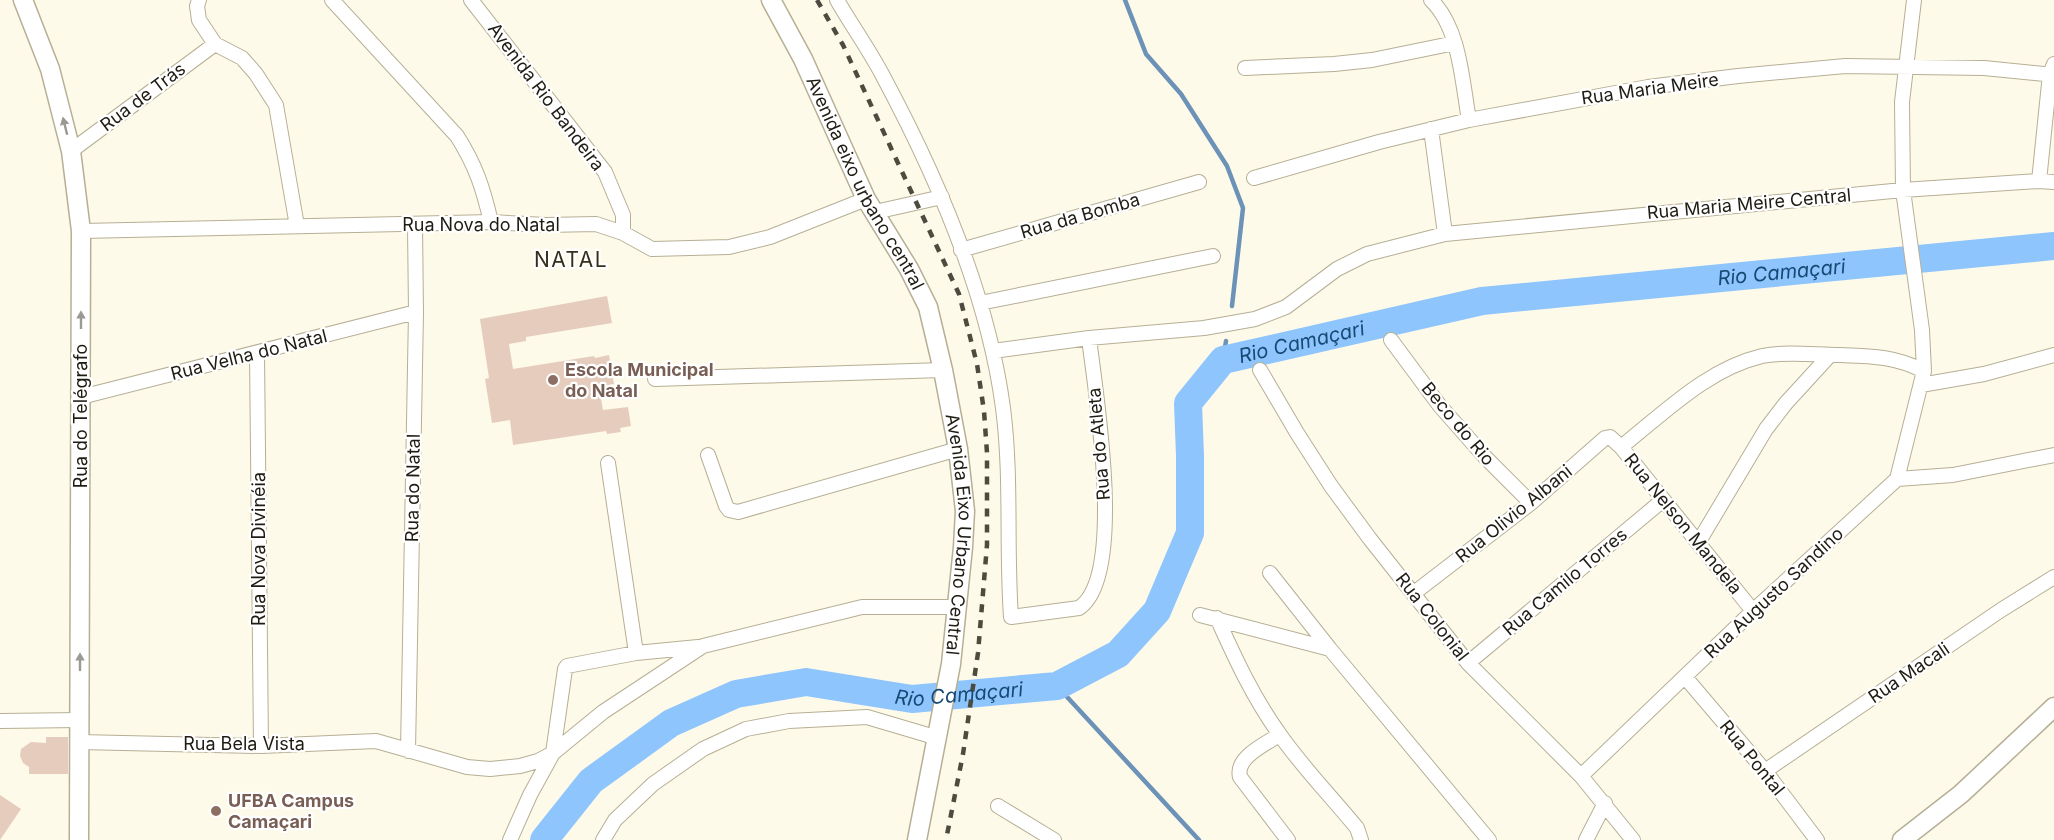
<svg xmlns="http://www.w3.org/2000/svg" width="2054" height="840" viewBox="0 0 2054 840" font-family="Inter,sans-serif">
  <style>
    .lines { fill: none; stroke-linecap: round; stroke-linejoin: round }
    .stream { stroke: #6d92b7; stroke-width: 4.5 }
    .river { stroke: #8ec5fd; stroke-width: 28 }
    .building { fill: #e6ccbc }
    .minor-casing { stroke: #b6af95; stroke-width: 16 }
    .tertiary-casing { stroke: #b6af95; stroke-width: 21 }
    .minor { stroke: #fff; stroke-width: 14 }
    .tertiary { stroke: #fff; stroke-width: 18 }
    .rail { stroke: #4d4a3f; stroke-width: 4.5; stroke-dasharray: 8 8; stroke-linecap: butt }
    .oneway { fill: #9a9995 }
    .education-dot { fill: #8d6e63; stroke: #fff; stroke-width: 2 }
    .labels { text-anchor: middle; stroke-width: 4.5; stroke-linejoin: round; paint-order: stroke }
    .street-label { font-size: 18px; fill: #1f1c13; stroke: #fff }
    .education-label { font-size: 18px; font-weight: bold; fill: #785e54; stroke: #fff; text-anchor: start }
    .water-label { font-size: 20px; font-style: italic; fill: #174975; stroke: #fff }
    .quarter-label { font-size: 21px; letter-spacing: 1.5px; fill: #36301a; stroke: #fff }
  </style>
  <rect width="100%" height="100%" fill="#fefae9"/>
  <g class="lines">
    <path class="stream" d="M1125 0 1146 54 1181 94 1227 166 1243 208 1232 306
      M1223 360 1226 341
      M1057 686 1199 840"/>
    <path class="river" id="s1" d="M544 840 591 781 671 723 736 694 806 682 912 699 1057 686 1118 654 1157 611 1190 533V456L1188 403 1223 360 1482 301 2054 246"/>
  </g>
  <path class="building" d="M607 296 612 323 526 337V341L509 344 513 369 594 356 595 358 609 355 614 384 599 387 603 410 628 407 631 426 620 428 621 432 607 434 606 431 513 445 510 420 492 423 485 379 489 378 480 319Z
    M46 737H68V774H29V767L23 763 20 756 21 749 31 742 46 743Z
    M0 795 21 809 0 840Z"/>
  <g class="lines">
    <defs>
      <path id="minor" d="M199 0 197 6 199 20 215 44 242 58 256 74 276 105 297 226
        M332 0 457 136C476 166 483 188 491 222
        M471 0 605 172 623 215V233
        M837 0C852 26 870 51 884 78 938 179 988 294 1003 408 1012 477 1006 547 1011 617L1079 608C1127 576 1095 390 1089 338
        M1431 0C1460 28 1462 81 1469 120
        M1245 68 1334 64 1372 60 1455 43
        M1431 129 1445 234
        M71 151 215 44
        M1254 178 1379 142 1469 120 1648 87 1738 76 1845 66 1984 68 2054 75
        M2039 181 2050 74 2054 64
        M875 212 942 197
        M81 231 491 222 546 225 596 224 623 233 652 249 729 247 770 237 866 199
        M961 250 1199 182
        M980 303 1213 256
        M1391 340 1440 406 1485 457 1531 503
        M993 351 1089 338 1204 328 1255 319 1286 307 1337 269 1367 254 1445 234 1903 190 2039 181 2054 182
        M257 353 261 746
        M1260 370 1297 433 1331 486 1370 539 1468 663 1581 776 1633 840
        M655 379 943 370
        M1921 385 1984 374 2054 355
        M81 397 416 312
        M1621 447C1664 413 1707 369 1762 356 1787 351 1815 355 1840 355 1871 356 1895 356 1924 371
        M708 455 726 506 729 510 738 512 958 449
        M608 463 636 653
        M1897 479 1953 475 2054 455
        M1698 543 1766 429 1786 403 1830 355
        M1270 573 1330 649 1489 840
        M1414 593 1531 503 1605 438 1610 437 1621 447 1753 611
        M1200 615 1330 649
        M1217 618C1235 658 1253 697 1278 732 1301 766 1331 796 1357 828L1361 840
        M1468 663 1663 500
        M1685 677 1765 771 1817 840
        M0 721 80 720
        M1279 735C1266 744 1235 757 1240 777L1288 840
        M79 742 261 746 376 741 467 767 490 769 520 766 538 761 553 753 603 712 703 646 862 607H956
        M408 751 416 312 415 225
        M1765 771 2001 610 2054 577
        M1581 776 1753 611 1897 479 1924 371 1922 330 1903 190 1902 102 1914 0
        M998 806 1054 840
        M510 840 530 795 553 753 565 669 567 666 636 653 698 647
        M603 840 615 820 653 784 703 749 746 729 789 721 867 717 938 738
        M1586 840 1605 803"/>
      <g id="tertiary">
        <path d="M23 0 50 69 71 151 81 231 79 840"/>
        <path id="s2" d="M771 0 803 59 866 199 909 269 928 307 943 370 958 449 965 511 963 547 951 664 917 840"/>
        <path d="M1902 840 1961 794 2054 707"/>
      </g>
    </defs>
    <use href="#minor" class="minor-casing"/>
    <use href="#tertiary" class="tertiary-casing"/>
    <use href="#minor" class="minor"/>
    <use href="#tertiary" class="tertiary"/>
    <path class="rail" d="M817 0 843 45 959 294 977 364 984 411 987 453V545L978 653 963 754 946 840"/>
  </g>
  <defs><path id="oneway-solid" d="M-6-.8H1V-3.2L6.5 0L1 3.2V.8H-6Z" transform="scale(1.5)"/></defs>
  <g class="oneway">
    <use href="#oneway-solid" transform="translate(65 126) rotate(-104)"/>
    <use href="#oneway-solid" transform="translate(81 320) rotate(-90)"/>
    <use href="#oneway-solid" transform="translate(80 662) rotate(-90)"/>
  </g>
  <g class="education-dot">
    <circle cx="553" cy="380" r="6"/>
    <circle cx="216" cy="811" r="6"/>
  </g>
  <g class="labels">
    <g class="street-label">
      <text transform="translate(1650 89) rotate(-8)" y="6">Rua Maria Meire</text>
      <text transform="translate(143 97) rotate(-37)" y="6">Rua de Trás</text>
      <text transform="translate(546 97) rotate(53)" y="6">Avenida Rio Bandeira</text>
      <text dy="6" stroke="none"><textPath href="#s2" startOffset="206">Avenida eixo urbano central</textPath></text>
      <text transform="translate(1749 204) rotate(-5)" y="6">Rua Maria Meire Central</text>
      <text transform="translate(1080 216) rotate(-16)" y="6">Rua da Bomba</text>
      <text x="481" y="231">Rua Nova do Natal</text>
      <text transform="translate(249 355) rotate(-14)" y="6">Rua Velha do Natal</text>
      <text transform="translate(81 416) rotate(-90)" y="6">Rua do Telégrafo</text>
      <text transform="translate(1458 424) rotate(50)" y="6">Beco do Rio</text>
      <text transform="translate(1099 444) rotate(-95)" y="6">Rua do Atleta</text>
      <text transform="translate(413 488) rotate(-89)" y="6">Rua do Natal</text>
      <text transform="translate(1514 514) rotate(-39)" y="6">Rua Olivio Albani</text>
      <text transform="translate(1683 524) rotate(51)" y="6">Rua Nelson Mandela</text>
      <text dy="6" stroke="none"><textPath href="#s2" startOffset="576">Avenida Eixo Urbano Central</textPath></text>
      <text transform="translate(259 549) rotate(-90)" y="6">Rua Nova Divinéia</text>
      <text transform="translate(1565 582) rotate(-40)" y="6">Rua Camilo Torres</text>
      <text transform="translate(1774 593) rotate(-43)" y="6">Rua Augusto Sandino</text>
      <text transform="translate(1432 617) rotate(52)" y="6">Rua Colonial</text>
      <text transform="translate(1909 673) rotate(-34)" y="6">Rua Macali</text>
      <text x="244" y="750">Rua Bela Vista</text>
      <text transform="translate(1752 758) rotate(51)" y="6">Rua Pontal</text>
    </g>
    <g class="education-label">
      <text x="565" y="376">Escola Municipal<tspan x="565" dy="21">do Natal</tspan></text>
      <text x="228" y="807">UFBA Campus<tspan x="228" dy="21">Camaçari</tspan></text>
    </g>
    <g class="water-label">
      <text dy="7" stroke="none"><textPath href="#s1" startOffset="1533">Rio Camaçari</textPath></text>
      <text dy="7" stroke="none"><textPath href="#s1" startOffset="1047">Rio Camaçari</textPath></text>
      <text dy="7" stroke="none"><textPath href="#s1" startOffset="471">Rio Camaçari</textPath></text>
    </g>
    <g class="quarter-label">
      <text x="571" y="267">NATAL</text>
    </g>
  </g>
</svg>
